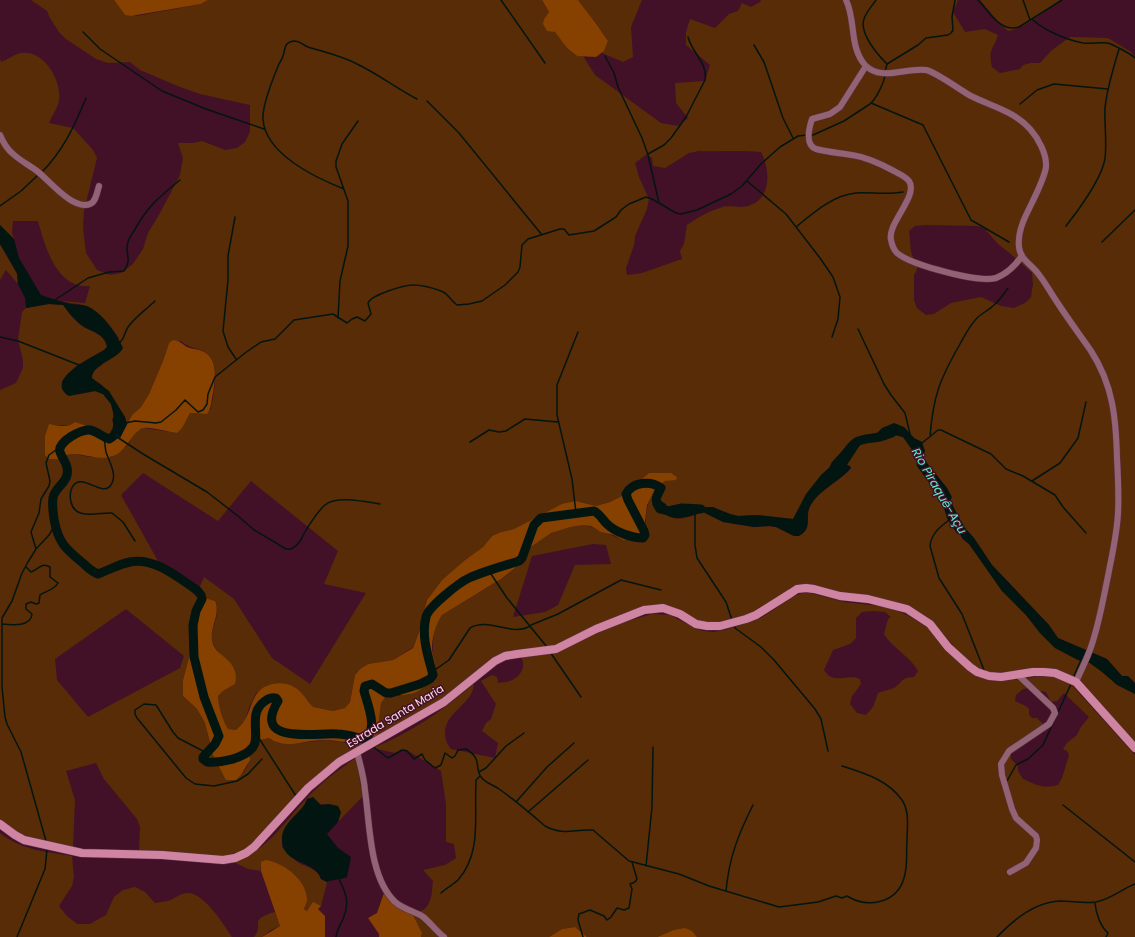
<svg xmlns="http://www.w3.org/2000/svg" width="1135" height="937" viewBox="0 0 1135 937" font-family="Poppins,sans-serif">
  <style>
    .green { fill: #582c06; fill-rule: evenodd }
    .forest { fill: #864100 }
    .water { fill: #031510 }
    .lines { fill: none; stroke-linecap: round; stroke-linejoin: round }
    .stream { stroke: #031510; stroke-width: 1.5 }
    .river { stroke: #031510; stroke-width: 9 }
    .street-casing { stroke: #603147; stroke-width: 7 }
    .secondary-casing { stroke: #603147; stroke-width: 9 }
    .street { stroke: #926375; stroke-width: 6 }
    .secondary { stroke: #cf85a2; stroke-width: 8 }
    .labels { text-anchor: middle; stroke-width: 3; stroke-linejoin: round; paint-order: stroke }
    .street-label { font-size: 11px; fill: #fddbe7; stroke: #421128 }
    .water-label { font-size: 12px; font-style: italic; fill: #56efcc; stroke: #421128 }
  </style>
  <rect width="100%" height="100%" fill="#421128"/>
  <path class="green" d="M31 0H114L125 15 137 16 201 4 208 0H542L549 12 544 19 561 39 567 48 577 56H583L595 75 661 123 678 126 688 118 676 103 675 83 705 81 710 65 686 45V32L690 19 715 28 729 14 738 11 742 3 751 7 760 2 761 0H958L953 12 965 32 985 29 998 35C993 51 988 48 992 67L1000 73 1020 69 1023 65 1031 63H1040L1052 50 1070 37 1108 38 1131 52 1135 57V683L1128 676H1122L1107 659 1058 638 1049 625 992 565 974 538 965 528 957 516 950 501 947 488 922 457V442L914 438 904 427 883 438 895 435 903 437 913 451 914 458 921 466 923 473 929 475 934 482 936 489 940 496 942 505 951 515 962 539 969 544 1002 591 1026 615 1040 633 1055 648 1078 660 1090 663 1135 694V744L1074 677C1040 657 1013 682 982 670 961 661 945 631 926 617L856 596 812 586 758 611 724 623H705L665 606 552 646 517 650 446 698 377 738 381 703 387 695 400 696 435 664C431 647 432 630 442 615 465 600 490 588 512 571 519 565 521 554 528 549 541 536 564 525 583 525 591 525 596 530 603 532 610 535 616 536 623 540L646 522C646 512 647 504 652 495 655 491 654 487 659 484 664 481 670 480 676 476L669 473H649L620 497 610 502 596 506 576 501 547 512 514 529 501 532 492 536 483 547 465 560 442 580 427 600 419 632 413 647 393 660 368 664 360 669 355 675 350 702 345 708 333 711 313 707 300 692 268 685 256 693 249 708 245 720 236 730 228 729C222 718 219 708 218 696L223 691 235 684V669C229 662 213 649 212 640 210 627 222 615 215 601L201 598 197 628 183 680V696L197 709 205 723 210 744 236 780C244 773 251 764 249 753L260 740 269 738 278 743 293 744 325 740 354 744 369 742 355 749 259 839 246 849 236 853 221 857 139 851 140 827 137 819 104 779 96 763 66 771 75 800 73 849 34 842 0 823V390L16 383 23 368V360L18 339 22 312 26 308 49 304 64 305C68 312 74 320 81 325 91 332 104 333 107 347L104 350 76 366 62 381 73 395 95 391 103 394 111 404 113 412 115 430 120 438 107 440 104 438 100 431 86 425H57L49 459H58L65 455 74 454 90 457H112L128 445 133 435 138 430 144 428 177 433C184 428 186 420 190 413L202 414 211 409C213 392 223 361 203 351 194 347 189 348 181 341L169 343 163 361 149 394 141 407 132 415 127 424 125 417 101 384 92 379V375L95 370 102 365 119 338C112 328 102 314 90 308 82 303 71 304 62 301L85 303 90 286C56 289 45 246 38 221H13L12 233 14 239 0 225V59L1 62C7 60 15 54 21 53 44 49 62 81 59 100 58 108 52 115 49 123L73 128 93 150 97 158 84 211 83 228 86 253 97 270 110 275 121 273 133 264 143 249 148 233 160 213 180 175 183 158 178 143H193L202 141 225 150 237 148 245 142 250 132V105L200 94 180 87 140 70 130 62 108 63 96 59 66 39 59 32 50 18 47 11ZM699 151C720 152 740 150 761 152 772 173 771 205 741 207 734 207 727 205 720 208 709 211 697 218 687 225L684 244 680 251 682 259 642 273 627 275 626 268 634 245 635 236 647 209 649 199 639 177 635 163 647 154 652 158 653 166 665 168 689 153ZM925 225 977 226 984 228 998 244 1012 255 1032 273 1033 284 1031 297 1025 303 1014 308 1001 306 981 297 951 303 934 314 926 315 917 308 914 300V275C922 264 912 260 911 251 910 244 910 237 909 231L915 226ZM832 462 847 465 851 468C836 486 806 492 808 521L794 536 776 527 769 526 754 527 723 522 703 512C695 515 674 524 668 514 666 511 665 505 664 502L673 512H678L695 507 725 512 730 514 738 516 758 515 793 519 821 475 829 468ZM143 473 218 521 251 481 338 551 324 584 366 593 310 684 272 658 234 599 204 577 196 596 158 561 121 495ZM593 544 606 545 611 564 575 565 558 605 545 612 513 617 532 556ZM126 609 184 656 180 668 88 717 57 680 55 659Z
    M578 0H642L631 27 633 57 623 62 602 53 604 51 608 41 597 25Z
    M980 0H1060C1048 9 1022 30 1008 31L1001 25Z
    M0 244 17 274 18 284 6 270 0 280Z
    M803 593H810L844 602 880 606 895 610 909 616 930 629 963 666 982 678 993 681H1004L1043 676H1052L1069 682 1135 755V937H697L692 931 661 935 657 937H587L575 927 562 929 549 937H421L422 933 411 911C414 911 418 912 421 911 432 907 432 890 433 881L423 870 445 865 456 858 454 844 446 842V804L441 771 405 749 395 753 373 748C411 733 443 710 474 684 472 706 444 711 445 735 446 741 447 744 451 749L495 758 498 743 482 731 486 723 491 719 496 704 481 681 492 675 497 677 498 683C503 682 510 682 514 679 522 674 526 665 521 657L557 652 618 624 652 614 670 615 693 627 703 631 714 632 725 630 761 618 796 595ZM874 611 885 612 891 617 888 619 884 634C893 649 910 656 918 671L914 677C900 678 903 682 894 688 889 690 883 691 878 693L873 707 866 715 857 713 850 704 852 696 861 684 860 679C846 673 834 686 824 670L833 650 850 644 856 638V618L862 612ZM1030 688 1037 694 1041 691 1046 692 1051 702 1057 701 1064 693 1089 717 1081 727 1077 735 1067 743 1063 749 1067 751 1069 755 1062 778 1058 785C1042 789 1037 785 1023 779L1018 771V766L1011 759V754C1024 745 1034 736 1047 728L1037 718H1032L1029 715V709C1026 705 1020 704 1015 701L1016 695 1023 689Z
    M357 757 362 797 338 822 341 812 329 804 305 805C291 819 282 826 282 847 287 852 293 859 299 863 307 868 317 868 321 879L327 882 321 906 307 911 260 867 261 871 248 869 234 862C267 852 286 819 309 796 323 781 340 769 357 757Z
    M0 833C21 850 46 852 72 856L74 877 72 886 59 906 66 915 77 924H90L106 915 114 897 123 890 135 887 145 892 155 903C159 902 164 902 168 901 175 899 180 893 188 893 204 893 224 925 232 937H0Z
    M275 912 280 926 271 930 262 937H254C265 924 247 920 275 912Z"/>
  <path class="forest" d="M114 0H208L201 4 131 16 125 15Z
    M542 0H578L597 25 608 41 604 51 596 57 577 56 567 48 555 32 547 31 543 24 544 19 549 12Z
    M173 340C180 341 182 344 187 347 192 349 197 349 202 351 219 358 215 379 213 393 211 401 212 407 207 414L190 413C186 420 184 428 177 433 167 432 153 427 144 428 132 430 128 451 113 456 100 461 86 454 73 454 67 454 64 457 59 459 56 459 52 459 49 459L45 455V436L49 424C58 426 68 428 75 422L96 429 100 431 104 438 107 440 120 438 132 415 141 407 149 394 163 361 169 343Z
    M649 473H671L677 477 676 480 665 481 655 488 653 493 647 505 644 529 639 535 633 538 623 540 614 535 601 532 591 526 583 525 570 527 551 533 526 550 522 558 514 569 501 579 442 615C436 624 432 637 432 648 432 653 434 658 435 663 436 678 423 692 409 694 402 696 394 695 387 695L381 703 377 738C354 747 347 741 326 740 305 739 288 751 269 738L260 740 249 753 250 760 241 775 236 780H226L213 755 205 723 197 709 183 696V680L197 628 201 597 215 601C221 614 210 626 212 640 214 658 241 658 235 684L223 691 218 696C219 708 222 718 228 729L236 730C239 727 242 724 244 721 249 714 251 703 256 695 263 683 282 680 294 687 302 691 307 701 313 707L333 711 345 708 350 702 355 675 360 669 368 664 393 660 413 648 419 632 427 600 442 580 465 560 483 547 492 536 501 532 514 529 562 504 576 501 596 506 610 502 620 497Z
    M266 860C284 863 307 880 307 900 307 902 305 906 304 909L307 911 313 902 321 906 318 909 325 916V937H262L280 926 261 871V862Z
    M385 890 391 896 411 911 422 933 421 937H379V934L368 918 377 913Z
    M575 927 587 937H549L562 929Z
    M685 928 692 931 697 937H657L674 930Z"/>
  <path class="water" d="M0 225 14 239 19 258 41 295C51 298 61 302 71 304 77 305 83 304 89 307 103 314 117 334 123 348 117 360 92 364 92 378L109 391 125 417 127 424 120 438 115 430 113 412 111 404 103 394 95 391 69 396C43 380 93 357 104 350L107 347C105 333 91 332 81 325 74 319 68 312 63 305L49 304 26 308 25 298 18 284 17 273 0 244Z
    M894 423 904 427 914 438 922 442 925 451 922 457 947 488 952 497 950 501 965 528 974 538 992 565 1049 625 1058 638 1107 659 1122 676H1128L1135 683V694L1117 685 1102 672 1090 663 1078 660 1055 648 1040 633 1026 615 1002 591 969 544C958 536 958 526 951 515 949 511 943 507 941 503 938 494 935 483 929 475L923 473 921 466 914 458 913 451 903 437 895 435 882 438 877 433 882 428Z
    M860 445 847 465 850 466 851 468C839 482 820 489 810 506 804 517 814 528 799 536H794L776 527 769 526 754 527 723 522 703 512C684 518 669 525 657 504V499C667 502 668 511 677 512L695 507H713L730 514 738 516 758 515 793 519 806 494 821 475 829 468 832 462 843 450 849 446Z
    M313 797 321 805 329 804 338 806 341 812 338 822 327 834 338 848 351 857 347 877C340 880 333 879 327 882L321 879C315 859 280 866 282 837 284 820 302 814 307 799Z"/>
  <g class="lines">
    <path class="stream" d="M501 0 545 63
      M876 0C872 6 866 12 864 19 859 33 877 54 887 64
      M978 0C989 11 1000 33 1019 27L1062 0
      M1023 0 1030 20
      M1032 19C1043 30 1067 40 1083 43 1091 44 1100 42 1108 43 1114 45 1131 54 1135 58
      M83 32 100 49 162 91 206 109 264 129
      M754 45 764 62 783 118 793 138
      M605 56 614 73 618 87 642 138 648 155 659 203
      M885 72 887 64 918 45 926 38 948 35 951 33 953 30 952 17 955 0
      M427 101 459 133 542 235
      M871 103 923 125 971 220 1009 242
      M1020 104 1037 90 1054 84 1108 89
      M811 135H813L844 121 870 104C876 99 884 83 885 75
      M648 154 664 145 671 138 686 117 705 80C708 63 692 53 688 37
      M41 173C63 151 74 127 86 98
      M747 181 786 214 820 258 833 277 840 297 838 319 832 337
      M344 189C316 178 265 154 263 119 262 107 274 76 279 64 281 61 283 57 284 53 285 46 286 42 294 41 300 41 303 45 308 47 324 52 342 56 357 64 378 74 396 88 417 99
      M0 206 21 191 38 175
      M235 217 228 256V280L223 331 228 347 236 359
      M1066 226C1078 211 1099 182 1104 163 1108 151 1104 123 1105 108 1107 88 1113 69 1119 49
      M796 227C813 213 833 195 856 193 871 192 887 195 903 192
      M1102 242 1135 210
      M55 300 88 278 109 272 124 271C133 258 124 254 128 242 129 238 132 234 134 231 147 207 159 197 180 180
      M338 318 340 281 348 246V201L336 167V161L342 144 358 121
      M858 329 884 384 891 395 905 413 910 434
      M0 337 18 341 79 365
      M119 343C124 340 124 334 127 329 131 320 147 309 155 301
      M125 423 135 421 156 423 161 422 176 410 185 400 198 412 203 410 207 404 208 394 215 377 245 353 261 342 275 339 294 320 333 314 347 323 352 319 357 317 365 321 371 314 368 303C371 295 404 285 413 285 422 285 433 288 441 291 448 293 451 301 457 305L469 304 482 301 505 285 518 272 520 267 522 245 528 239 560 229H564L569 235 594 231 616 217 621 210 629 204 646 197 652 199 676 213 681 214 697 210 731 194 742 186 761 164 780 147 798 136 807 135
      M114 435 143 454 207 492 238 516 254 530 286 549H291C299 546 302 537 306 530 312 521 317 512 325 505 337 495 366 502 380 504
      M104 437C105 442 105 448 106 452 109 462 118 475 111 485 102 499 79 468 71 490 70 494 70 498 71 502 75 521 99 512 112 513L123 522 135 541
      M930 437C933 396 940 379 960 344 965 335 970 325 977 318 982 313 989 310 994 305 1000 300 1004 294 1008 288
      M470 442 489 430 499 432 506 431 525 419 558 422
      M922 443 938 430H941L991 454 1006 469 1023 476 1055 495 1063 507 1086 533
      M1032 481 1060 463 1073 445 1078 438 1086 402
      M576 513 572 479 557 415V385L578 332
      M695 514V545L697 558 726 602 732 620
      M952 518C942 525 931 533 930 546L939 578 962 614 984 670
      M36 549 31 532 39 513 41 499 49 486 50 481 46 463 49 455 60 447
      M489 571 507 598 547 647
      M2 624C12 625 31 627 32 614L26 609V604L31 602 36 604 39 603 40 595C46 591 54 590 58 583L50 577V567C41 562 39 569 31 572L26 567
      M531 625 558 614 621 580 661 590
      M734 625 735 628 761 647 774 660 815 709 821 719 828 751
      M550 652 581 697
      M432 672 449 660 470 628C489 617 512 637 530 626
      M1073 678 1081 660
      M255 732 296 796
      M365 738 368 742
      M372 746 388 758 402 750 407 751 414 759 422 754 425 760 435 768 441 765 445 753 452 758 455 756 458 750 466 749C483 759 474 767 481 777 485 783 494 785 499 789 515 800 530 813 545 826 564 836 573 829 593 830L629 861 679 874 709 886 779 907 818 902 836 896 842 898 847 896C868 909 897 903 904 878 908 866 906 853 907 841 907 828 910 812 902 800 888 780 864 773 842 766
      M207 751H203L178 738 173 732 156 705 144 704 135 710V714L137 718 186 778 195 784 214 786 237 781 248 774 262 759
      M479 772 486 768 506 746 524 733
      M1007 781 1016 765 1028 759 1043 745 1071 684
      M516 802 547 767 574 743
      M1063 805 1135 862
      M528 812 588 760
      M46 841 21 752 7 724 5 717 2 687V618L12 601 22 573 28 562 36 549 49 535 55 525
      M646 866 652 807 653 747
      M726 891C729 858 738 835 753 805
      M441 893C446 888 454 884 458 880 482 853 474 816 476 784V780L480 776
      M1095 903C1096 913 1100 926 1108 933L1106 937
      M17 937 45 869 47 849
      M336 937C337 930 340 925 343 919 350 903 346 893 339 879
      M583 937 578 920 579 914 590 910 604 916 607 920 611 917 617 908 624 910 629 908 632 889 630 884 635 882 637 879 632 862
      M997 937C1013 920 1035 902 1060 901 1072 901 1084 904 1096 902 1111 899 1122 889 1135 884"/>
    <path class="river" d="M117 420C119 427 116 436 109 439 103 437 96 431 90 430 81 429 57 442 60 452 63 460 69 465 67 475 65 484 54 489 53 498 52 505 53 512 54 519 58 543 66 549 84 564 88 568 93 572 98 574 109 570 119 564 130 562 155 557 178 578 197 590L201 595 202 599 196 611 193 625 194 657 204 697 219 736 215 744 203 757V759L207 762C220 763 244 759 253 747 261 736 247 713 265 701 269 698 272 697 276 698L278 701C251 746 317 732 338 734 347 734 355 737 363 739 380 732 367 703 364 691L365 686 372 684 386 693H391L420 684 430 679 433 675C428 656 421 636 426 617 428 607 460 582 469 578 485 571 503 566 519 561L522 558 534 525 541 518 594 511C600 514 602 519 607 524 615 532 632 538 643 538L645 535 644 531 628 500 626 494C632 482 651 480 661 488 657 496 653 500 660 509L668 511 682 508 701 509
      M845 455C857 437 861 440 880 437 884 436 888 434 892 433
      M921 464 941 491
      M947 502 951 516 960 530"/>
    <defs>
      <path id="street" d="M846 0C856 20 849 47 865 65 881 82 906 67 926 70 936 72 960 90 971 96 991 106 1014 111 1030 129 1038 138 1047 154 1046 167 1044 182 1029 207 1023 222 1020 230 1018 239 1019 247 1020 258 1029 263 1036 271 1044 280 1050 292 1057 302 1068 319 1080 335 1091 351 1113 385 1116 418 1117 458 1118 476 1119 495 1118 513 1117 534 1112 555 1108 576 1103 600 1099 624 1091 647 1087 659 1081 670 1076 682
        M866 66 840 107 830 114 812 119C809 128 805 145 816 149 827 152 840 153 852 155 866 157 881 164 894 171 899 174 905 176 909 181 919 196 887 223 891 240 892 245 894 250 897 253 911 265 979 283 996 278 1006 274 1015 266 1021 257
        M0 135C3 142 6 148 12 153 19 160 29 165 37 171 49 180 73 211 90 204 96 202 97 192 99 186
        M357 752C360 764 364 777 365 791 370 824 369 877 395 902 403 909 413 911 422 916 430 922 436 931 444 937
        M1010 872 1026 863 1036 848 1037 840 1036 836 1016 818 1012 809 1002 775 1001 764 1009 751 1049 724 1055 713 1053 708 1017 674"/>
      <path id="secondary" d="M0 824 15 835 24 840 82 853 162 855 223 860 235 858 246 853 254 847 308 788 339 762 444 702 495 661 505 656 517 654 556 649 596 629 644 610 663 608 680 614 696 624 707 626H720L746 619 756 615 791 593 797 589 806 588 814 589 840 596 868 599 907 609 930 624 948 647 970 667 977 672 989 676 1001 677 1033 672H1044L1055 673 1076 682 1135 748"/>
    </defs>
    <use href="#street" class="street-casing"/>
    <use href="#secondary" class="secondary-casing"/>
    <use href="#street" class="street"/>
    <use href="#secondary" class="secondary"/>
  </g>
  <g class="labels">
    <g class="street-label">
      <text transform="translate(395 716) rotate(-31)" y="4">Estrada Santa Maria</text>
    </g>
    <g class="water-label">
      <text transform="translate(939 491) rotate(60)" y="4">Rio Piraquê-Açu</text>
    </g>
  </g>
</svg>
